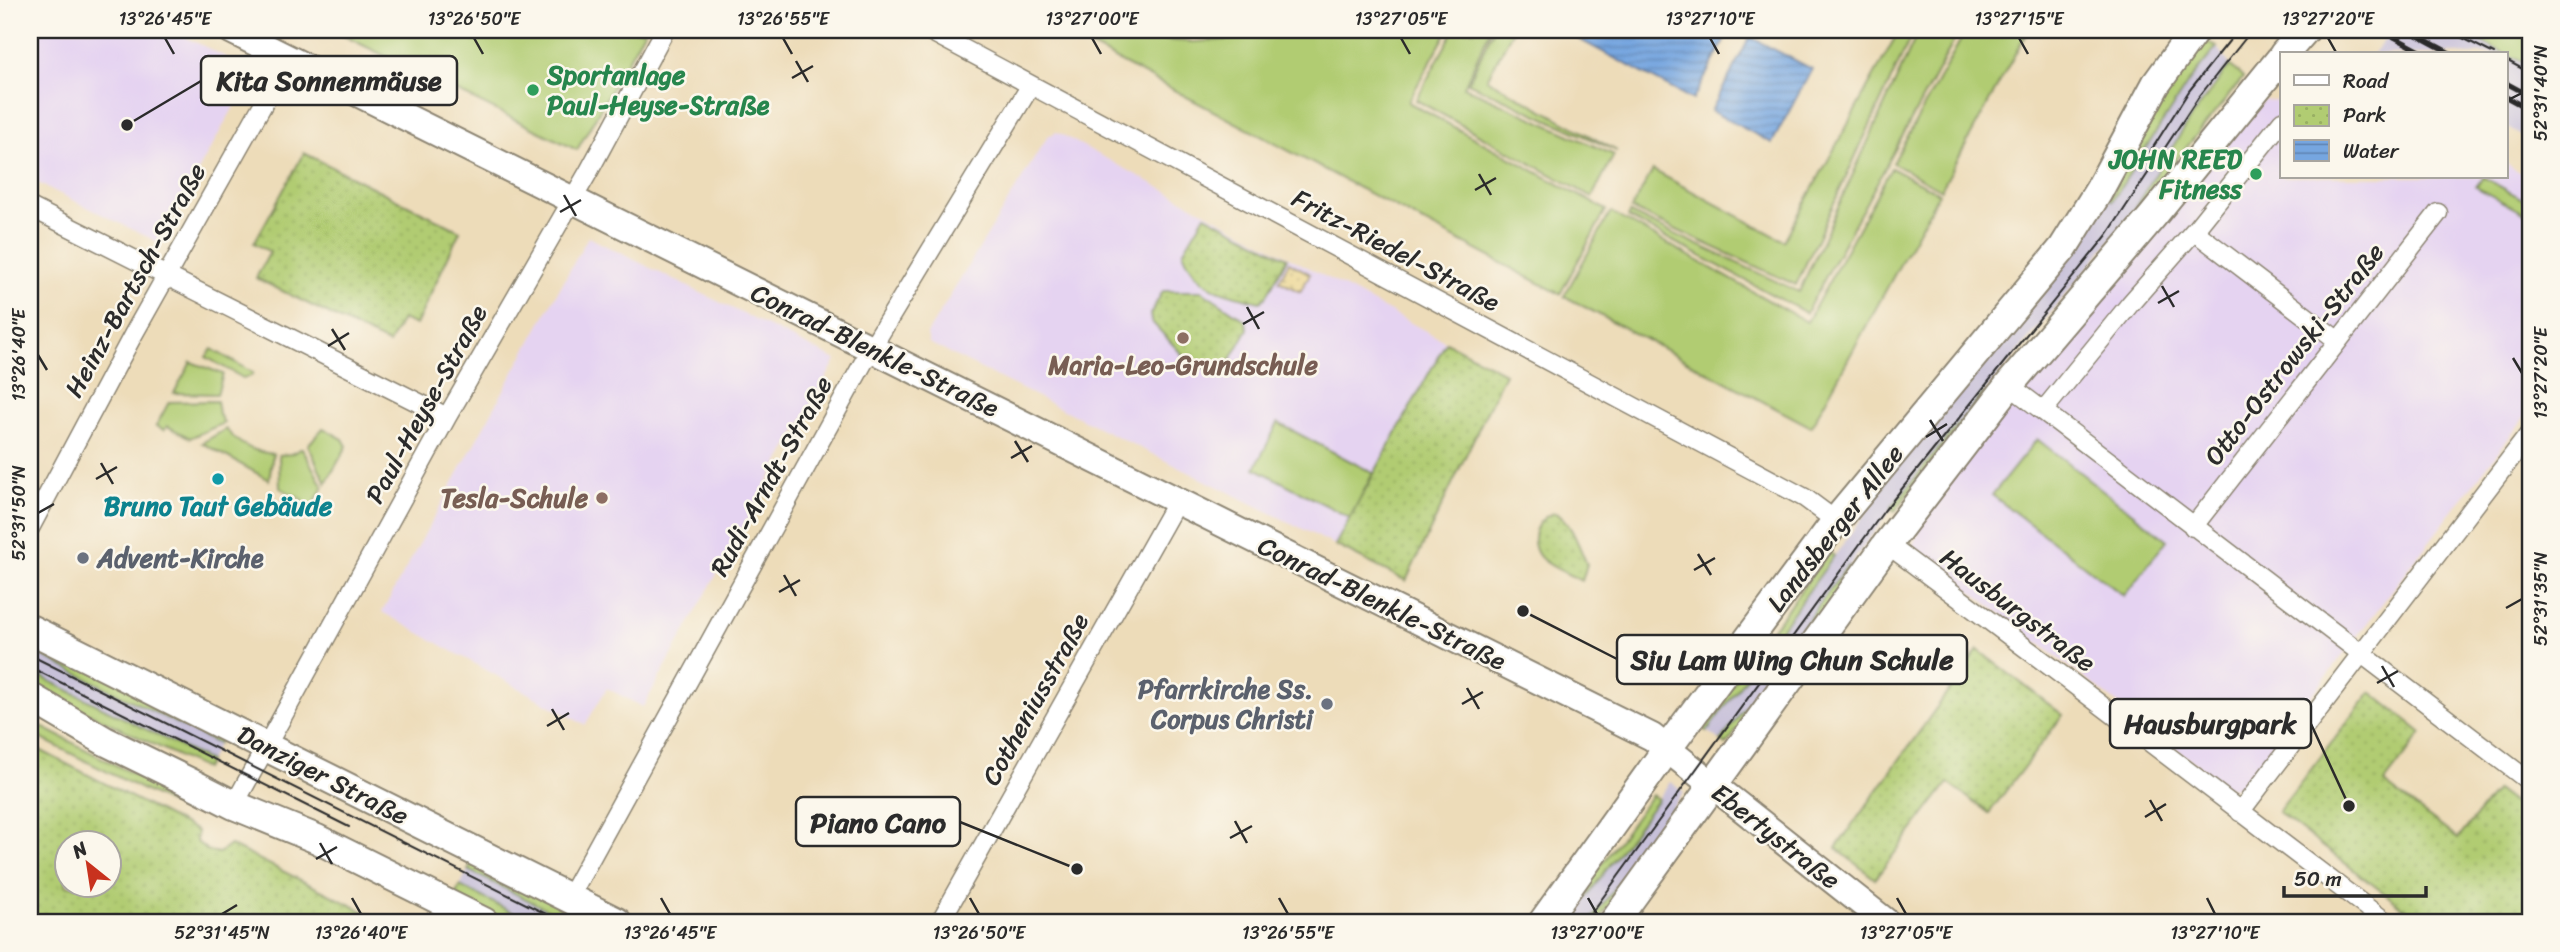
<svg xmlns="http://www.w3.org/2000/svg" width="2560" height="952" viewBox="0 0 2560 952" font-family="Sriracha,sans-serif">
  <style>
    .built { fill: #e5d3f1 }
    .railway { fill: #c7c0d9 }
    .green { fill: #b1cc72; stroke: #6e7c4e; stroke-width: 2 }
    .sand { fill: url(#sand-dots); stroke: #8c8264; stroke-width: 2 }
    .park { fill: url(#park-dots); stroke: #6e7c4e; stroke-width: 2; fill-rule: evenodd }
    .water { fill: url(#water-rules); stroke: #506886; stroke-width: 2 }
    .lines { fill: none; stroke-linecap: round; stroke-linejoin: round }
    .street-casing { stroke: #8c8472; stroke-width: 21 }
    .secondary-casing { stroke: #8c8472; stroke-width: 30 }
    .primary-casing { stroke: #8c8472; stroke-width: 32 }
    .street { stroke: #fff; stroke-width: 18 }
    .secondary { stroke: #fff; stroke-width: 26 }
    .primary { stroke: #fff; stroke-width: 28 }
    .tram { stroke: #2b2b2b; stroke-width: 2 }
    .rail { stroke: #2b2b2b; stroke-width: 5 }
    .ticks { fill: none; stroke: #2b2b2b; stroke-width: 2.5 }
    .leisure-dot { fill: #2e9e5b; stroke: #fbf7ec; stroke-width: 2.5 }
    .education-dot { fill: #8d6e63; stroke: #fbf7ec; stroke-width: 2.5 }
    .culture-dot { fill: #0f9aa8; stroke: #fbf7ec; stroke-width: 2.5 }
    .worship-dot { fill: #6b7280; stroke: #fbf7ec; stroke-width: 2.5 }
    .labels { text-anchor: middle; stroke-width: 5; stroke-linejoin: round; paint-order: stroke }
    .leisure-label { font-size: 26px; font-weight: bold; fill: #27864d; stroke: #fbf7ec; text-anchor: start }
    .street-label { font-size: 26px; fill: #2b2b2b; stroke: #fbf7ec }
    .education-label { font-size: 26px; font-weight: bold; fill: #785e54; stroke: #fbf7ec }
    .culture-label { font-size: 26px; font-weight: bold; fill: #0d838f; stroke: #fbf7ec }
    .worship-label { font-size: 26px; font-weight: bold; fill: #5b616d; stroke: #fbf7ec; text-anchor: start }
    .leader { fill: none; stroke: #2b2b2b; stroke-width: 2.5 }
    .callout-dot { fill: #2b2b2b; stroke: #fbf7ec; stroke-width: 2.5 }
    .callout { fill: #fbf7ec; stroke: #2b2b2b; stroke-width: 2.5 }
    .callout-label { font-size: 28px; text-anchor: middle; font-weight: bold; fill: #2b2b2b }
    .neatline { fill: none; stroke: #2b2b2b; stroke-width: 2.5 }
    .ticks-label { font-size: 18px; text-anchor: middle; fill: #2b2b2b }
  </style>
  <defs>
    <pattern id="sand-dots" width="8" height="8" patternUnits="userSpaceOnUse" patternTransform="scale(1.75)"><rect width="8" height="8" fill="#eeda9e"/><path d="M2 2h.1M6 6h.1" fill="none" stroke="#cb8" stroke-width="1.8" stroke-linecap="round"/></pattern>
    <pattern id="park-dots" width="8" height="8" patternUnits="userSpaceOnUse" patternTransform="scale(1.75)"><rect width="8" height="8" fill="#b1cc72"/><path d="M2 2h.1M6 6h.1" fill="none" stroke="#98af63" stroke-width="1.8" stroke-linecap="round"/></pattern>
    <pattern id="water-rules" width="6" height="5" patternUnits="userSpaceOnUse" patternTransform="scale(1.75)"><rect width="6" height="5" fill="#76a6e0"/><path d="M0 2.5h6" fill="none" stroke="#6187b6"/></pattern>
  </defs>
  <rect width="100%" height="100%" fill="#fbf7ec"/>
  <filter id="ink" filterUnits="userSpaceOnUse"><feTurbulence type="fractalNoise" baseFrequency=".0143" numOctaves="2"/><feDisplacementMap in="SourceGraphic" scale="14" xChannelSelector="R" yChannelSelector="G"/><feConvolveMatrix kernelMatrix="1 2 1 2 8 2 1 2 1" color-interpolation-filters="sRGB"/></filter>
  <filter id="wash" filterUnits="userSpaceOnUse"><feTurbulence type="fractalNoise" baseFrequency=".00686" numOctaves="4" result="noise"/><feDisplacementMap in="SourceGraphic" scale="28" xChannelSelector="R" yChannelSelector="G"/><feGaussianBlur stdDeviation="1.57" result="paint"/><feColorMatrix in="noise" values="0 0 0 0 0 0 0 0 0 0 0 0 0 0 0 0 0 1.4 0 .05"/><feComposite in="paint" operator="in"/></filter>
  <g filter="url(#wash)">
    <rect width="100%" height="100%" fill="#eddcb9"/>
    <path class="built" d="M30 30H171L254 71 158 242 30 179Z
      M2264 100 2282 102V177H2506V164L2530 178V410L2244 784 2233 788 2226 787 1928 558 1920 560 1914 555 1911 548 1919 535 1916 531 1919 524 1997 420Z
      M1057 132 1446 342 1335 545 929 343 927 334 1048 136Z
      M588 237 836 360 643 707 607 688 585 725 382 612Z"/>
    <path class="railway" d="M2393 30H2530V141L2506 127V54H2373Z
      M2217 47 2230 65 2207 93 2126 222 1919 471 1721 741 1707 731 1873 503 1876 498 1874 495 2109 198 2112 200 2189 81Z
      M30 650 218 744 209 761 30 671Z
      M1670 782 1684 792 1590 922H1568Z
      M468 870 572 922H532L460 886Z"/>
    <path class="green" d="M332 30H645L577 150Z
      M1060 30H1111L1152 39 1193 42 1237 39 1269 30H1448L1408 102 1606 210 1560 294Z
      M1131 30H1245C1207 38 1170 37 1131 30Z
      M1454 30H1490L1464 87 1614 155 1592 197 1416 100Z
      M1493 30H1513L1487 79 1617 151 1468 83Z
      M1892 30H1914L1796 285 1631 209 1653 170 1784 241 1897 34Z
      M1919 30H1960L1806 313 1628 217 1630 213 1799 292Z
      M1966 30H2028L1941 190 1893 163Z
      M2458 30H2520L2530 36V66Z
      M2203 40 2217 47 2189 81 2112 201 2109 198 2163 99Z
      M2230 65 2243 78 2126 222 2188 122Z
      M1891 168 1939 193 1811 427 1564 296 1611 212 1807 322Z
      M2483 177 2530 203V217L2476 187Z
      M212 349 253 373 251 376 243 378 206 357Z
      M191 362 223 374 217 394 174 393Z
      M1982 394 1984 395 1895 511 1891 508Z
      M217 401 219 414 224 423 190 438 167 426 164 430 156 426 169 402Z
      M1278 423 1373 473 1350 518 1255 468Z
      M323 428 343 439 347 446 326 483 308 445Z
      M226 429C238 445 253 452 273 454L269 480 202 443Z
      M2037 439 2167 540 2124 596 1992 495Z
      M302 448 323 487 311 509 302 504 303 500 280 488 279 455 291 454Z
      M1829 552 1834 556 1707 731 1701 727Z
      M1847 566 1853 570 1726 745 1721 741Z
      M30 638 223 734 218 744 30 650Z
      M30 671 209 761 205 769 30 685Z
      M30 721 188 802 183 810 30 733Z
      M1652 795 1658 799 1568 922H1560Z
      M1672 809 1677 813 1597 922H1590Z
      M474 859 599 922H572L468 870Z
      M460 886 532 922H505L454 897Z"/>
    <path class="sand" d="M1289 262 1310 274 1300 292 1279 281Z"/>
    <path class="park" d="M304 153 460 231 416 325 402 319 389 344 256 278 270 252 254 243Z
      M1205 215 1287 258 1266 297 1260 302C1225 293 1198 291 1183 252Z
      M1163 291H1202L1245 320 1248 329 1226 368 1223 371 1196 367 1190 363 1151 321 1150 314Z
      M1446 342 1505 373 1406 581 1335 545Z
      M1555 513C1572 521 1579 548 1587 564L1582 581C1570 575 1557 570 1546 562 1526 549 1532 518 1555 513Z
      M1978 650 2063 715 1989 813 1948 783 1875 879 1836 848Z
      M2371 692 2422 733 2384 783 2458 839 2496 790 2530 816V922H2422L2278 812Z
      M30 745 197 831 196 841 208 851 219 853 230 845 385 922H30ZM66 844H108V886H66Z"/>
    <path class="water" d="M1569 30H1730L1693 100 1567 33Z
      M1750 37 1812 69 1772 143 1711 111Z"/>
  </g>
  <g filter="url(#ink)">
    <g class="lines">
      <defs>
        <path id="street" d="M928 30 1805 498 1836 521
          M30 207 447 417
          M2194 231 2337 340
          M2009 385 2530 782
          M2043 411 2130 304 2194 231 2282 121
          M2193 527 2438 213
          M30 528 133 335 289 58
          M1887 544 2055 670 2386 922
          M234 805 447 417 589 171 665 30
          M2240 812 2530 433
          M569 898 872 347 1031 85
          M940 922 1177 501"/>
        <path id="secondary" d="M231 30 1652 737 1886 922"/>
        <path id="primary" d="M2284 54 2305 30
          M30 629 617 922
          M30 697 105 741 193 784 234 805 317 839 484 922
          M1543 922 1667 749 1836 521 2063 248 2098 192 2156 84 2195 30
          M1614 922 1887 544 2009 385 2152 217 2282 57"/>
      </defs>
      <use href="#street" class="street-casing"/>
      <use href="#secondary" class="secondary-casing"/>
      <use href="#primary" class="primary-casing"/>
      <use href="#street" class="street"/>
      <use href="#secondary" class="secondary"/>
      <use href="#primary" class="primary"/>
      <path class="tram" d="M2447 30 2494 54
        M2506 60 2530 73
        M2150 152 2189 91 2238 30
        M30 655 562 922
        M30 667 349 827
        M1585 922 1884 511 2107 235 2198 98 2252 30"/>
      <path class="rail" d="M2381 30 2426 54
        M2407 30 2452 54
        M2506 83 2530 96
        M2506 97 2530 110"/>
    </g>
  </g>
  <path class="ticks" d="M165 38 174 54M474 38 483 54M783 38 792 54M1092 38 1101 54M1401 38 1410 54M1710 38 1719 54M2019 38 2028 54M2328 38 2337 54M796 61 808 82M792 78 813 66M2506 101 2522 93M1479 174 1491 195M1475 190 1496 178M564 195 576 216M560 212 581 200M2162 286 2174 307M2158 303 2179 291M1247 307 1259 329M1243 324 1264 312M332 329 345 350M328 346 349 333M38 355 47 370M2513 358 2522 373M1930 420 1943 441M1926 437 1947 424M1015 441 1028 462M1011 458 1032 446M101 463 113 484M96 479 117 467M38 513 54 504M1698 554 1711 575M1694 570 1715 558M784 575 796 596M779 592 800 580M2506 608 2522 599M2382 666 2394 687M2377 683 2398 671M1467 688 1479 709M1462 704 1483 692M552 709 564 730M547 726 569 713M2150 800 2162 821M2145 817 2166 804M1235 821 1247 843M1230 838 1252 826M320 843 332 864M316 859 337 847M352 898 361 914M661 898 670 914M970 898 979 914M1279 898 1288 914M1588 898 1597 914M1897 898 1906 914M2207 898 2215 914M222 914 237 905"/>
  <g class="leisure-dot">
    <circle cx="533" cy="90" r="7"/>
    <circle cx="2256" cy="174" r="7"/>
  </g>
  <g class="education-dot">
    <circle cx="1183" cy="338" r="7"/>
    <circle cx="602" cy="498" r="7"/>
  </g>
  <circle class="culture-dot" cx="218" cy="479" r="7"/>
  <g class="worship-dot">
    <circle cx="83" cy="558" r="7"/>
    <circle cx="1327" cy="704" r="7"/>
  </g>
  <g class="labels">
    <g class="leisure-label">
      <text x="547" y="84">Sportanlage<tspan x="547" dy="30">Paul-Heyse-Straße</tspan></text>
      <text x="2242" y="168" text-anchor="end">JOHN REED<tspan x="2242" dy="30">Fitness</tspan></text>
    </g>
    <g class="street-label">
      <text transform="translate(1396 250) rotate(28)" y="9">Fritz-Riedel-Straße</text>
      <text transform="translate(135 280) rotate(-61)" y="9">Heinz-Bartsch-Straße</text>
      <text transform="translate(875 350) rotate(26)" y="9">Conrad-Blenkle-Straße</text>
      <text transform="translate(2294 354) rotate(-52)" y="9">Otto-Ostrowski-Straße</text>
      <text transform="translate(426 404) rotate(-61)" y="9">Paul-Heyse-Straße</text>
      <text transform="translate(771 476) rotate(-61)" y="9">Rudi-Arndt-Straße</text>
      <text transform="translate(1835 528) rotate(-52)" y="9">Landsberger Allee</text>
      <text transform="translate(1382 603) rotate(26)" y="9">Conrad-Blenkle-Straße</text>
      <text transform="translate(2018 610) rotate(37)" y="9">Hausburgstraße</text>
      <text transform="translate(1035 699) rotate(-61)" y="9">Cotheniusstraße</text>
      <text transform="translate(323 775) rotate(27)" y="9">Danziger Straße</text>
      <text transform="translate(1776 836) rotate(38)" y="9">Ebertystraße</text>
    </g>
    <g class="education-label">
      <text x="1183" y="374">Maria-Leo-Grundschule</text>
      <text x="588" y="507" text-anchor="end">Tesla-Schule</text>
    </g>
    <g class="culture-label">
      <text x="218" y="515">Bruno Taut Gebäude</text>
    </g>
    <g class="worship-label">
      <text x="97" y="567">Advent-Kirche</text>
      <text x="1313" y="698" text-anchor="end">Pfarrkirche Ss.<tspan x="1313" dy="30">Corpus Christi</tspan></text>
    </g>
  </g>
  <path class="leader" d="M127 125L201 81M1523 611L1617 659M2349 806L2311 724M1077 869L960 822"/>
  <g class="callout-dot">
    <circle cx="127" cy="125" r="7"/>
    <circle cx="1523" cy="611" r="7"/>
    <circle cx="2349" cy="806" r="7"/>
    <circle cx="1077" cy="869" r="7"/>
  </g>
  <g class="callout">
    <rect x="201" y="56" width="256" height="49" rx="7"/>
    <rect x="1617" y="635" width="350" height="49" rx="7"/>
    <rect x="2110" y="699" width="201" height="49" rx="7"/>
    <rect x="796" y="797" width="164" height="49" rx="7"/>
  </g>
  <g class="callout-label">
    <text x="329" y="90">Kita Sonnenmäuse</text>
    <text x="1792" y="669">Siu Lam Wing Chun Schule</text>
    <text x="2210" y="733">Hausburgpark</text>
    <text x="878" y="832">Piano Cano</text>
  </g>
  <rect width="2560" height="952" fill="none" stroke="#fbf7ec" stroke-width="77"/>
  <rect x="2280" y="52" width="228" height="126" fill="#fbf7ec" stroke="#a8a59f" stroke-width="2"/>
  <rect x="2294" y="75" width="35" height="10" fill="#ffffff" stroke="#a8a59f" stroke-width="2"/>
  <text x="2343" y="88" font-size="21" fill="#2b2b2b">Road</text>
  <rect x="2294" y="105" width="35" height="21" fill="url(#park-dots)" stroke="#a8a59f" stroke-width="2"/>
  <text x="2343" y="122" font-size="21" fill="#2b2b2b">Park</text>
  <rect x="2294" y="140" width="35" height="21" fill="url(#water-rules)" stroke="#a8a59f" stroke-width="2"/>
  <text x="2343" y="158" font-size="21" fill="#2b2b2b">Water</text>
  <g transform="translate(88 864) rotate(330)"><circle r="33" fill="#fbf7ec" stroke="#a8a59f" stroke-width="2"/>
  <path d="M0-5L12 26L0 18L-12 26Z" fill="#c8321e"/>
  <text y="-10" font-size="19" font-weight="bold" text-anchor="middle" fill="#2b2b2b">N</text>
  </g>
  <path d="M2284 886v10h142v-10" fill="none" stroke="#2b2b2b" stroke-width="3.5"/>
  <text x="2294" y="886" font-size="21" fill="#2b2b2b" stroke="#fbf7ec" stroke-width="5" paint-order="stroke">50 m</text>
  <rect x="38" y="38" width="2484" height="876" class="neatline"/>
  <g class="ticks-label">
    <text x="165" y="25">13°26'45"E</text>
    <text x="474" y="25">13°26'50"E</text>
    <text x="783" y="25">13°26'55"E</text>
    <text x="1092" y="25">13°27'00"E</text>
    <text x="1401" y="25">13°27'05"E</text>
    <text x="1710" y="25">13°27'10"E</text>
    <text x="2019" y="25">13°27'15"E</text>
    <text x="2328" y="25">13°27'20"E</text>
    <text transform="translate(2541 93) rotate(-90)" y="6">52°31'40"N</text>
    <text transform="translate(19 355) rotate(-90)" y="6">13°26'40"E</text>
    <text transform="translate(2541 373) rotate(-90)" y="6">13°27'20"E</text>
    <text transform="translate(19 513) rotate(-90)" y="6">52°31'50"N</text>
    <text transform="translate(2541 599) rotate(-90)" y="6">52°31'35"N</text>
    <text x="222" y="939">52°31'45"N</text>
    <text x="361" y="939">13°26'40"E</text>
    <text x="670" y="939">13°26'45"E</text>
    <text x="979" y="939">13°26'50"E</text>
    <text x="1288" y="939">13°26'55"E</text>
    <text x="1597" y="939">13°27'00"E</text>
    <text x="1906" y="939">13°27'05"E</text>
    <text x="2215" y="939">13°27'10"E</text>
  </g>
</svg>
